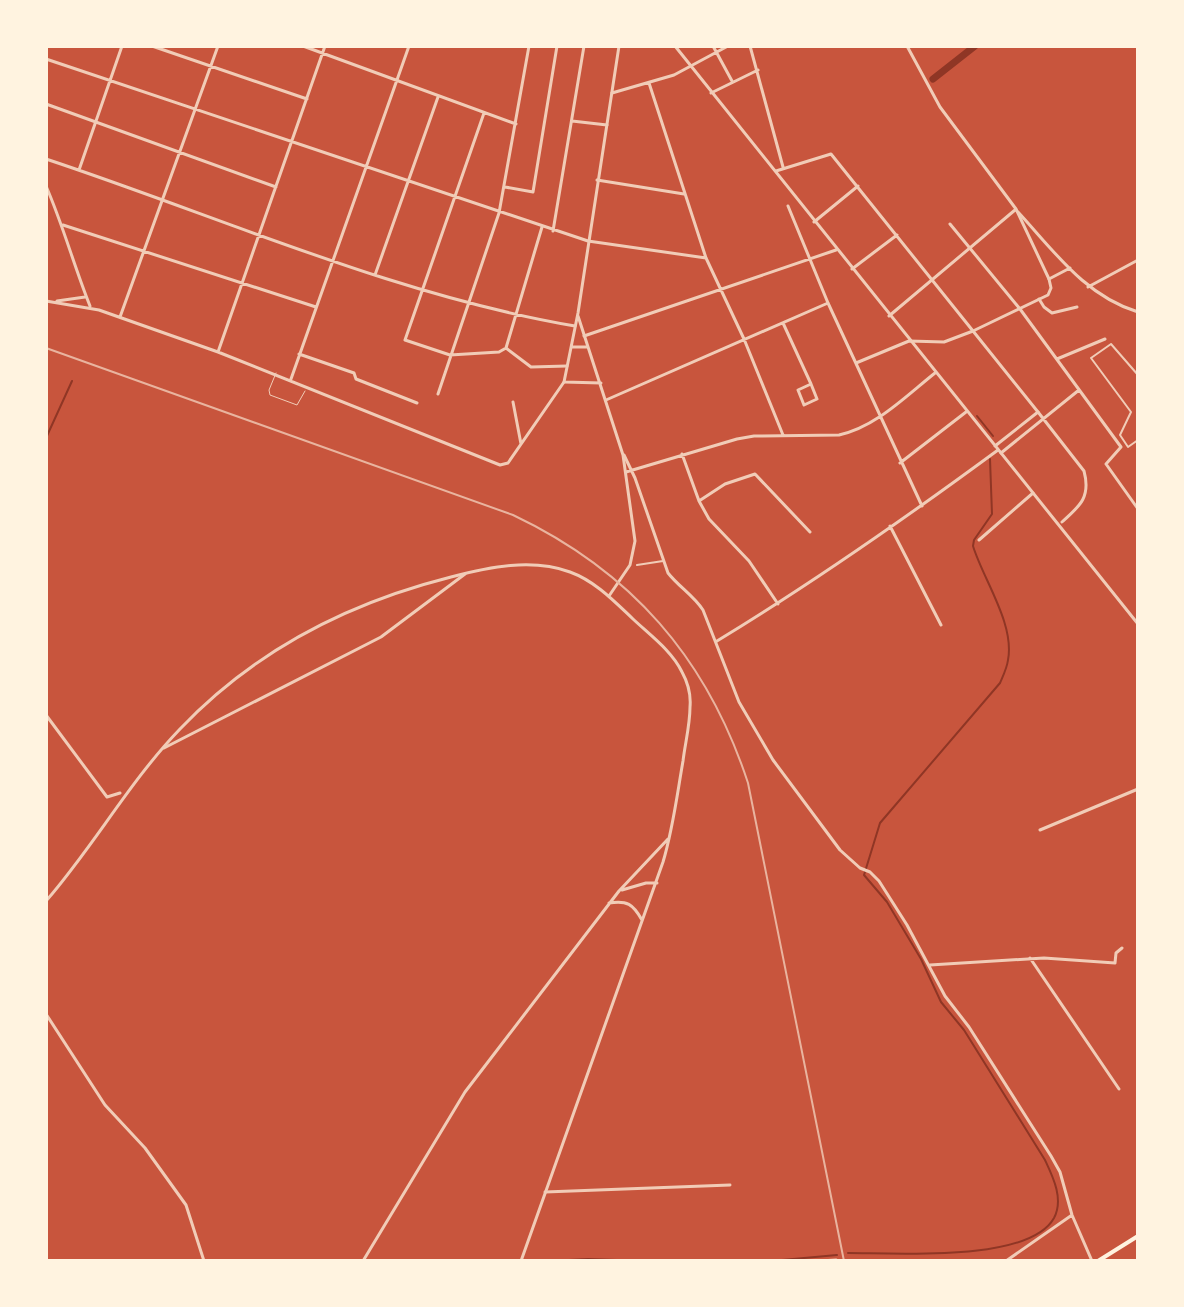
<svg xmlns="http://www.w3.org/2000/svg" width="1184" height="1307" viewBox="0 0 1184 1307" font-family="Lato,sans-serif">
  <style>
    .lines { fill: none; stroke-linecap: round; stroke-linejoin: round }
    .stream { stroke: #8f3625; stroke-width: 2 }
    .canal { stroke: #8f3625; stroke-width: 7 }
    .service { stroke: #f1ccb7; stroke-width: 1 }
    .pedestrian { stroke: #f1ccb7; stroke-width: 2 }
    .minor { stroke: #f1ccb7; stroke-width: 3 }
    .tertiary { stroke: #f1ccb7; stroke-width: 3 }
    .primary { stroke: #fff3e0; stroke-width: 4 }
    .rail { stroke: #e9b49f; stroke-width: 2 }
  </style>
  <rect width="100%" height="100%" fill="#c8553d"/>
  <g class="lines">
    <path class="stream" d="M977 416 993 436
      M46 438 72 381
      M848 1253C893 1253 1029 1263 1054 1218 1064 1199 1053 1177 1045 1160L964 1030 941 1002 921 959 887 902 864 875 880 823 1000 683C1003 676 1007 668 1008 660 1015 624 983 579 973 546L974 540 992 514 990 459
      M550 1261 588 1259 645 1261
      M771 1261 837 1255"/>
    <path class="canal" d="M933 79 975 46"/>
    <path class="service" d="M276 373 269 390 270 395 297 405 305 391"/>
    <path class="pedestrian" d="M1138 375 1111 344 1091 358 1131 412 1120 435 1128 447 1138 440
      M637 565 663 561"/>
    <path class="minor" d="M152 46 307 99
      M303 46 516 124
      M713 46 732 81
      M750 46 783 167
      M46 59 588 241 706 258
      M649 83 706 258 744 339 783 435
      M612 93 674 75 728 46
      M711 93 758 70
      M46 104 276 187
      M484 113 405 340 450 355 499 352 506 348 531 367 567 366
      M572 121 607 125
      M46 159C221 217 393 295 575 326
      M79 170 122 46
      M776 171 831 154 973 331 944 342 909 341 856 363
      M597 180 684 194
      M46 186C63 225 74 266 90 306
      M505 187 533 192
      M533 192 557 46
      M788 206 828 303 922 506
      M1018 212C1054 251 1085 296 1138 312
      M814 222 858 186
      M950 224 1020 309 1121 447 1106 464 1138 509
      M63 225 316 307
      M553 231 584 46
      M852 269 897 235
      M375 275 438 97
      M1049 279 1070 268
      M1088 287 1138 260
      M1039 299 1044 307 1052 313 1077 307
      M46 301 99 310 218 352 500 465 508 463 564 382
      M57 301 85 297
      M120 317 218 46
      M783 323 811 384
      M584 336 836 250
      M506 348 542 227
      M218 352 325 46
      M299 354 354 373 356 379 417 403
      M1057 359 1105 339
      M291 379 409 46
      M811 384 817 399 804 405 798 390Z
      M438 394 499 213 529 46
      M606 400 828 303
      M513 402 521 444
      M1038 412 1084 471C1091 497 1080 506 1062 522
      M1001 453 1079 390
      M682 454 699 501 709 519 749 561 778 604
      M624 455 635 478 668 573C679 587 693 595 703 610L739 702 773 760 840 850 860 868 870 872 879 881 907 925 945 996 969 1027 1051 1156 1060 1172 1072 1215 1092 1261
      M900 463 966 412
      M626 472 737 439 754 436 839 435C876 427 906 396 935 373
      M699 501 725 484 755 474 810 532
      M890 526 941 625
      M979 540 1033 493
      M717 641C814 582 907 517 998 450
      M46 715 107 797 120 793
      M164 748 381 637 465 574
      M1040 830 1138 789
      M1030 958 1119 1089
      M930 965 1044 958 1115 963 1116 953 1122 948
      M46 1014 105 1105 145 1148 186 1205 204 1261
      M545 1192 730 1185
      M820 1261 836 1260
      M1006 1261 1072 1215"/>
    <path class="tertiary" d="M675 46 1138 624
      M907 46 940 107 1016 209 1049 279 1051 288 1048 295 973 331 1038 412 995 446
      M578 316 623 455 635 541 630 565 609 596
      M889 316 1015 210
      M572 347H588
      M601 383 564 382 578 313 619 46
      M622 890 646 883H657
      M46 901C94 846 129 782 180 729 253 652 348 603 451 577 489 567 532 558 570 572 595 581 614 601 633 619 650 635 672 651 682 672 688 683 691 696 690 707 690 725 685 744 683 761 677 795 673 829 663 862L521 1261
      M609 903C627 900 633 904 642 920
      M363 1261 465 1092 619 891 668 839"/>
    <path class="primary" d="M1098 1261 1138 1236"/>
    <path class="rail" d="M46 348 513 515C631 571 707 658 748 783L844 1261"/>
  </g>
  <rect width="1184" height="1307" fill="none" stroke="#fff3e0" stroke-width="96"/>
</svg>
